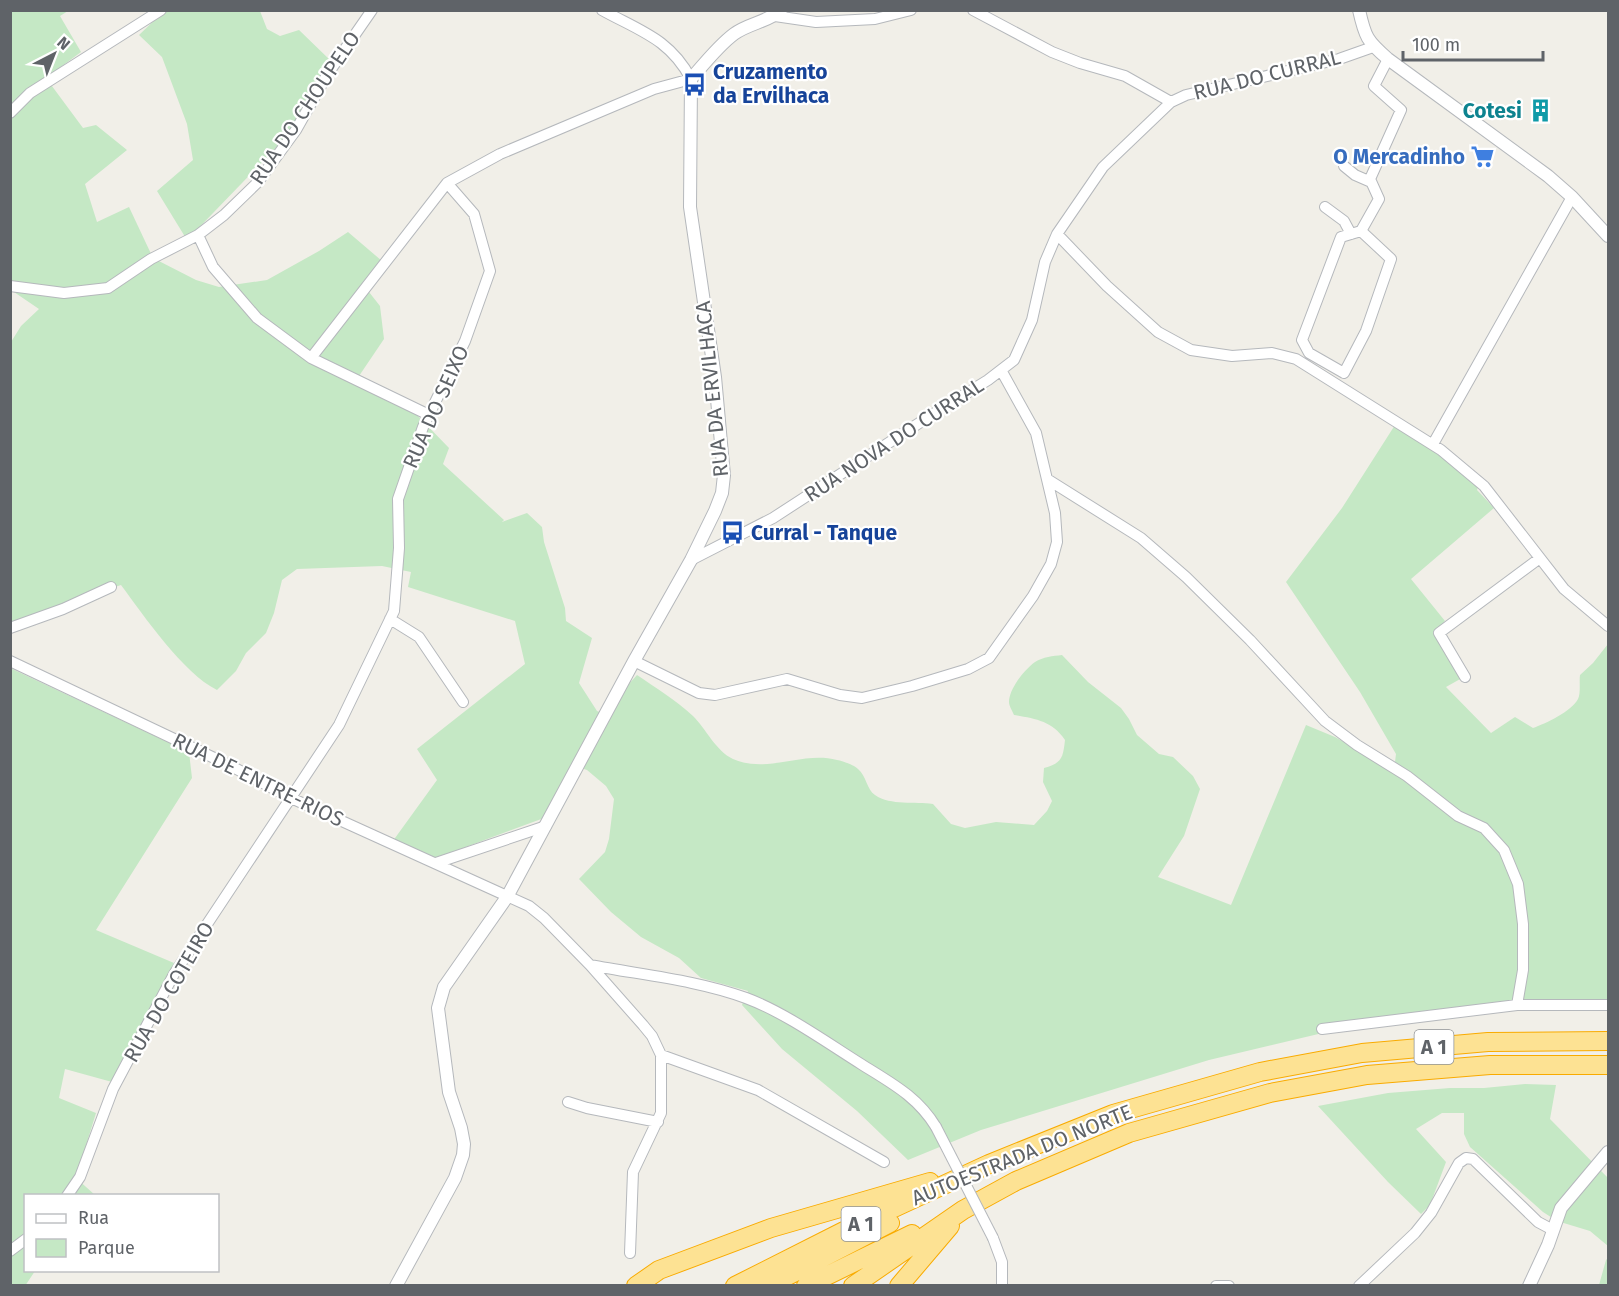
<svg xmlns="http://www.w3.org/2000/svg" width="1619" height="1296" viewBox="0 0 1619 1296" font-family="'Fira Sans',sans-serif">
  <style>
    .green { fill: #c5e8c5 }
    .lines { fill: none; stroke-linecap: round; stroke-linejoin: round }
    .minor-casing { stroke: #b5b8bc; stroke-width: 12 }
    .tertiary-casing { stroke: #b5b8bc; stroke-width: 14 }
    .motorway-casing { stroke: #f9ab00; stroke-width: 20 }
    .minor { stroke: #fff; stroke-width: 10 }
    .tertiary { stroke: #fff; stroke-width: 12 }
    .motorway { stroke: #fde293; stroke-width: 18 }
    .minor-bridge-casing { stroke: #b5b8bc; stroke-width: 12; stroke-linecap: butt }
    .minor-bridge { stroke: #fff; stroke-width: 10 }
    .labels { text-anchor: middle; stroke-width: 4.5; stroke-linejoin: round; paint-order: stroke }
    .shield { fill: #fff; stroke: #8f9295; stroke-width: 1.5 }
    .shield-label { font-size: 20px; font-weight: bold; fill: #5f6368 }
    .transit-label { font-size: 21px; font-weight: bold; fill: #164399; stroke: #fff; text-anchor: start }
    .street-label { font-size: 21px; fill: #5f6368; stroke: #fff }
    .culture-label { font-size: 21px; font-weight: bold; fill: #0d838f; stroke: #fff; text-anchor: end }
    .shop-label { font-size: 21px; font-weight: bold; fill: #366cbe; stroke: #fff; text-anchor: end }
  </style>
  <rect width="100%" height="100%" fill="#f1efe8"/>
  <path class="green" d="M11 11H68L60 16 81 52 46 78 83 128 96 125 127 150 85 184 97 222 129 207 153 258 196 280 219 287 267 280 319 251 348 232 382 261 369 292 380 306 384 339 359 376 416 414 449 448 443 464 504 520 502 522 527 513 542 527 544 542 565 608 566 621 592 638 579 683 597 711 609 716 617 697 637 675C656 688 676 700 693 716 706 729 716 751 733 759 768 774 802 751 837 760 843 761 854 765 858 769 866 775 867 790 875 795 891 806 915 801 933 804L951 824 965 828 996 822 1034 825 1047 811 1052 801 1043 782 1044 768C1062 763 1063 758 1065 740 1052 721 1036 719 1014 715 1012 710 1009 706 1009 702 1009 689 1024 670 1035 662 1043 657 1053 656 1062 655L1088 682 1121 708 1129 719 1137 735 1159 754 1173 757 1193 776 1200 789 1184 836 1158 877 1231 905 1306 725 1335 737 1394 770 1396 754 1360 692 1286 582 1342 508 1395 425 1428 446 1478 487 1477 490 1494 508 1411 579 1445 621 1433 633 1462 678 1446 687 1491 733 1515 717 1533 728C1545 724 1572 711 1578 699 1581 693 1579 681 1580 675L1593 663 1608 644V1005H1555L1331 1031 1209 1060 981 1130 908 1160 857 1111 782 1049 742 1005 748 991 701 978 679 958 641 937 611 912 579 879 605 852 609 839 614 799 606 786 587 770 575 766 544 818 455 851 445 870 390 845 437 780 417 749 525 664 515 621 408 587 411 572 382 566 297 569 282 580 274 613 266 633 246 653 236 671 217 690C183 673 144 616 121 585L61 605 11 631V342L21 326 39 309 11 290Z
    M164 11H260L267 29 280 36 299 30 330 60 297 126 187 240 157 191 193 160 187 124 162 57 139 35Z
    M10 668 189 752 192 778 96 930 174 963 112 1082 65 1069 59 1098 96 1113 76 1178 95 1195 26 1196V1270L35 1271 25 1286 10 1285Z
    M1525 1084 1556 1085 1550 1119 1608 1178V1246L1590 1231 1557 1221 1543 1212 1470 1147 1464 1134V1113H1442L1416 1129 1446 1162 1430 1205 1421 1214 1388 1182 1318 1106 1388 1093 1450 1088H1484Z
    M1608 1258V1285H1599L1606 1260Z"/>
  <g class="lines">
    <defs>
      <path id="minor" d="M973 10 1052 52 1080 63 1125 76 1171 102
        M775 16 816 22 875 19 911 10
        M10 113 30 93 161 10
        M1344 166 1355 175 1371 182
        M1325 207 1344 221 1351 234
        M1361 231 1391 259 1366 331 1344 373 1309 353 1302 340 1341 237 1361 231 1379 199 1370 179 1401 110 1374 86 1388 59
        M1057 234 1107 286 1158 332 1191 350 1232 356 1272 353 1296 359 1441 450 1484 486 1564 589 1608 626
        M198 235 213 267 257 318 311 358 429 415
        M10 286 64 293 108 288 151 259 198 235 224 215 258 182 296 130 327 75 372 10
        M311 358 447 183 500 154 654 89 691 79C670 39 640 31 602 10
        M1433 444 1572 197
        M1047 479 1141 538 1186 577 1250 640 1325 721 1357 745 1407 776 1458 816 1484 828 1504 850 1518 884 1523 924V970L1517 1005
        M691 560 773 518 930 416 988 380 1014 360 1032 320 1045 262 1057 234 1103 167 1171 102 1186 95 1339 59 1373 47
        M390 619 419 637 463 702
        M10 628 63 609 111 587
        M10 661 231 766 291 798 529 906 544 918 590 965 643 1025 652 1036 661 1055V1113L633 1172 630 1253
        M634 661 699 693 715 695 787 679 840 695 862 698 912 686 968 669 989 658 1033 596 1051 564 1057 542 1055 513 1036 433 1001 370
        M1465 677 1439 633 1540 558
        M436 863 546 826
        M590 965C642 975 697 980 746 998 784 1012 826 1042 861 1064 891 1083 917 1096 936 1127
        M1322 1029 1517 1005H1608
        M661 1055 758 1090 884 1162
        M568 1102 587 1108 658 1122
        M67 1196 80 1177 113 1089 174 974 339 725 394 611 399 548 398 499 423 427 465 341 490 271 474 214 447 183
        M993 1238 1002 1262V1286
        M10 1251 26 1239
        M1216 1286H1229
        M1359 1286 1415 1233 1431 1213 1459 1163 1466 1158 1473 1159 1538 1222 1553 1230"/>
      <path id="tertiary" d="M1359 10C1365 37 1367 41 1388 59L1548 176 1572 197 1608 236
        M396 1286 455 1178 463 1155 464 1144 461 1128 449 1092 438 1008 444 987 507 897 634 661 691 560 715 511 722 493 724 475 722 454 715 377 690 207 691 79C704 64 718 46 734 34 749 23 768 22 781 10
        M1529 1286 1548 1245 1561 1208 1608 1152"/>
      <path id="motorway" d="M636 1286 659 1270 771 1228 930 1182
        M735 1286 844 1231 989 1164 1113 1114 1260 1072 1362 1053 1488 1042 1608 1041
        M768 1286 890 1223
        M806 1286 912 1234
        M853 1286 963 1210 1016 1181 1129 1133 1270 1093 1367 1075 1490 1065H1608
        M899 1286 950 1226"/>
    </defs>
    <use href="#minor" class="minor-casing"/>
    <use href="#tertiary" class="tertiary-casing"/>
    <use href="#motorway" class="motorway-casing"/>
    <use href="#minor" class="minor"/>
    <use href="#tertiary" class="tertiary"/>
    <use href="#motorway" class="motorway"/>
    <defs>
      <path id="minor-bridge" d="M936 1127 993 1238"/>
    </defs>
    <use href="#minor-bridge" class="minor-bridge-casing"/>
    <use href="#minor-bridge" class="minor-bridge"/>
  </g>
  <defs>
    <symbol id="bus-bare" viewBox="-9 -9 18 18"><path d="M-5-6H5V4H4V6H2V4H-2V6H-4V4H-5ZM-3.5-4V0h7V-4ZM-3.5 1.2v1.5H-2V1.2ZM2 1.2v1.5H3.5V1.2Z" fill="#1a4fb4" stroke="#fff" stroke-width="2.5" paint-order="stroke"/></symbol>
    <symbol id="building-bare" viewBox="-9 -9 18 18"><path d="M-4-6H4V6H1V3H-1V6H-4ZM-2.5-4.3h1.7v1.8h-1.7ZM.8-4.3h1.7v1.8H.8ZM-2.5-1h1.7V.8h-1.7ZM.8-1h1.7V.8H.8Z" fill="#0f9aa8" stroke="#fff" stroke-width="2.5" paint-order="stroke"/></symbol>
    <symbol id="supermarket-bare" viewBox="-9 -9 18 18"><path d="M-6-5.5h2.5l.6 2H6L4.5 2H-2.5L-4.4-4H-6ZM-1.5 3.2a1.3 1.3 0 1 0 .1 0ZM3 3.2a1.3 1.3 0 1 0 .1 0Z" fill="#3f7fe0" stroke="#fff" stroke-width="2.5" paint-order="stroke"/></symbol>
  </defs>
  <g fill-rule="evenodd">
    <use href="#bus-bare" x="678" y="68" width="33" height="33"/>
    <use href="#building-bare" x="1524" y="94" width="33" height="33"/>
    <use href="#supermarket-bare" x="1466" y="140" width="33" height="33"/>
    <use href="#bus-bare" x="716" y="516" width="33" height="33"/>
  </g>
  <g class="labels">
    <g class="shield">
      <rect x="1414.5" y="1030" width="39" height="34" rx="4.5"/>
      <rect x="841.5" y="1207" width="39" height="34" rx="4.5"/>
    </g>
    <g class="shield-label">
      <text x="1434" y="1054">A 1</text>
      <text x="861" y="1231">A 1</text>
    </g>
    <g class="transit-label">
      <text x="713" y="79">Cruzamento<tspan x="713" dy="24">da Ervilhaca</tspan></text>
      <text x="751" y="540">Curral - Tanque</text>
    </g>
    <g class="street-label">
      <text transform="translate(1267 75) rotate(-14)" y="7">RUA DO CURRAL</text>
      <text transform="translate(305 108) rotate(-56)" y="7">RUA DO CHOUPELO</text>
      <text transform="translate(712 389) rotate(-96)" y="7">RUA DA ERVILHACA</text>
      <text transform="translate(436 407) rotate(-66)" y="7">RUA DO SEIXO</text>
      <text transform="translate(894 440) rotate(-33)" y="7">RUA NOVA DO CURRAL</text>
      <text transform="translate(258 780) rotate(26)" y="7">RUA DE ENTRE-RIOS</text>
      <text transform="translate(169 992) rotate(-60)" y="7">RUA DO COTEIRO</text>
      <text transform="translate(1022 1155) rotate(-22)" y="7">AUTOESTRADA DO NORTE</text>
    </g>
    <g class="culture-label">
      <text x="1522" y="118">Cotesi</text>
    </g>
    <g class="shop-label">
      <text x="1465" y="164">O Mercadinho</text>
    </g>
  </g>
  <rect width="1619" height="1296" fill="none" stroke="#5f6368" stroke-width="24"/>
  <rect x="24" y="1194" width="195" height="78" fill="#ffffff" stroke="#bfc1c3" stroke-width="1.5"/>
  <rect x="36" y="1214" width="30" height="9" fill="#ffffff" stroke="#bfc1c3" stroke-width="1.5"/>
  <text x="78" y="1224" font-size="18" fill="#5f6368">Rua</text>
  <rect x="36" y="1239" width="30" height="18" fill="#c5e8c5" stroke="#bfc1c3" stroke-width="1.5"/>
  <text x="78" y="1254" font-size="18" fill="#5f6368">Parque</text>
  <g transform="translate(54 54) rotate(42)" stroke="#ffffff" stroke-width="4.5" paint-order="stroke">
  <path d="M0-4.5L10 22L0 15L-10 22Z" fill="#5f6368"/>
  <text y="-9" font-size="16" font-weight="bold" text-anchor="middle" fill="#5f6368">N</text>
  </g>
  <path d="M1403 51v9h140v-9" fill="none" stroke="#5f6368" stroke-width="3"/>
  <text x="1412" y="51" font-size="18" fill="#5f6368" stroke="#ffffff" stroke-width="4.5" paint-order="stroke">100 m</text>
</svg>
